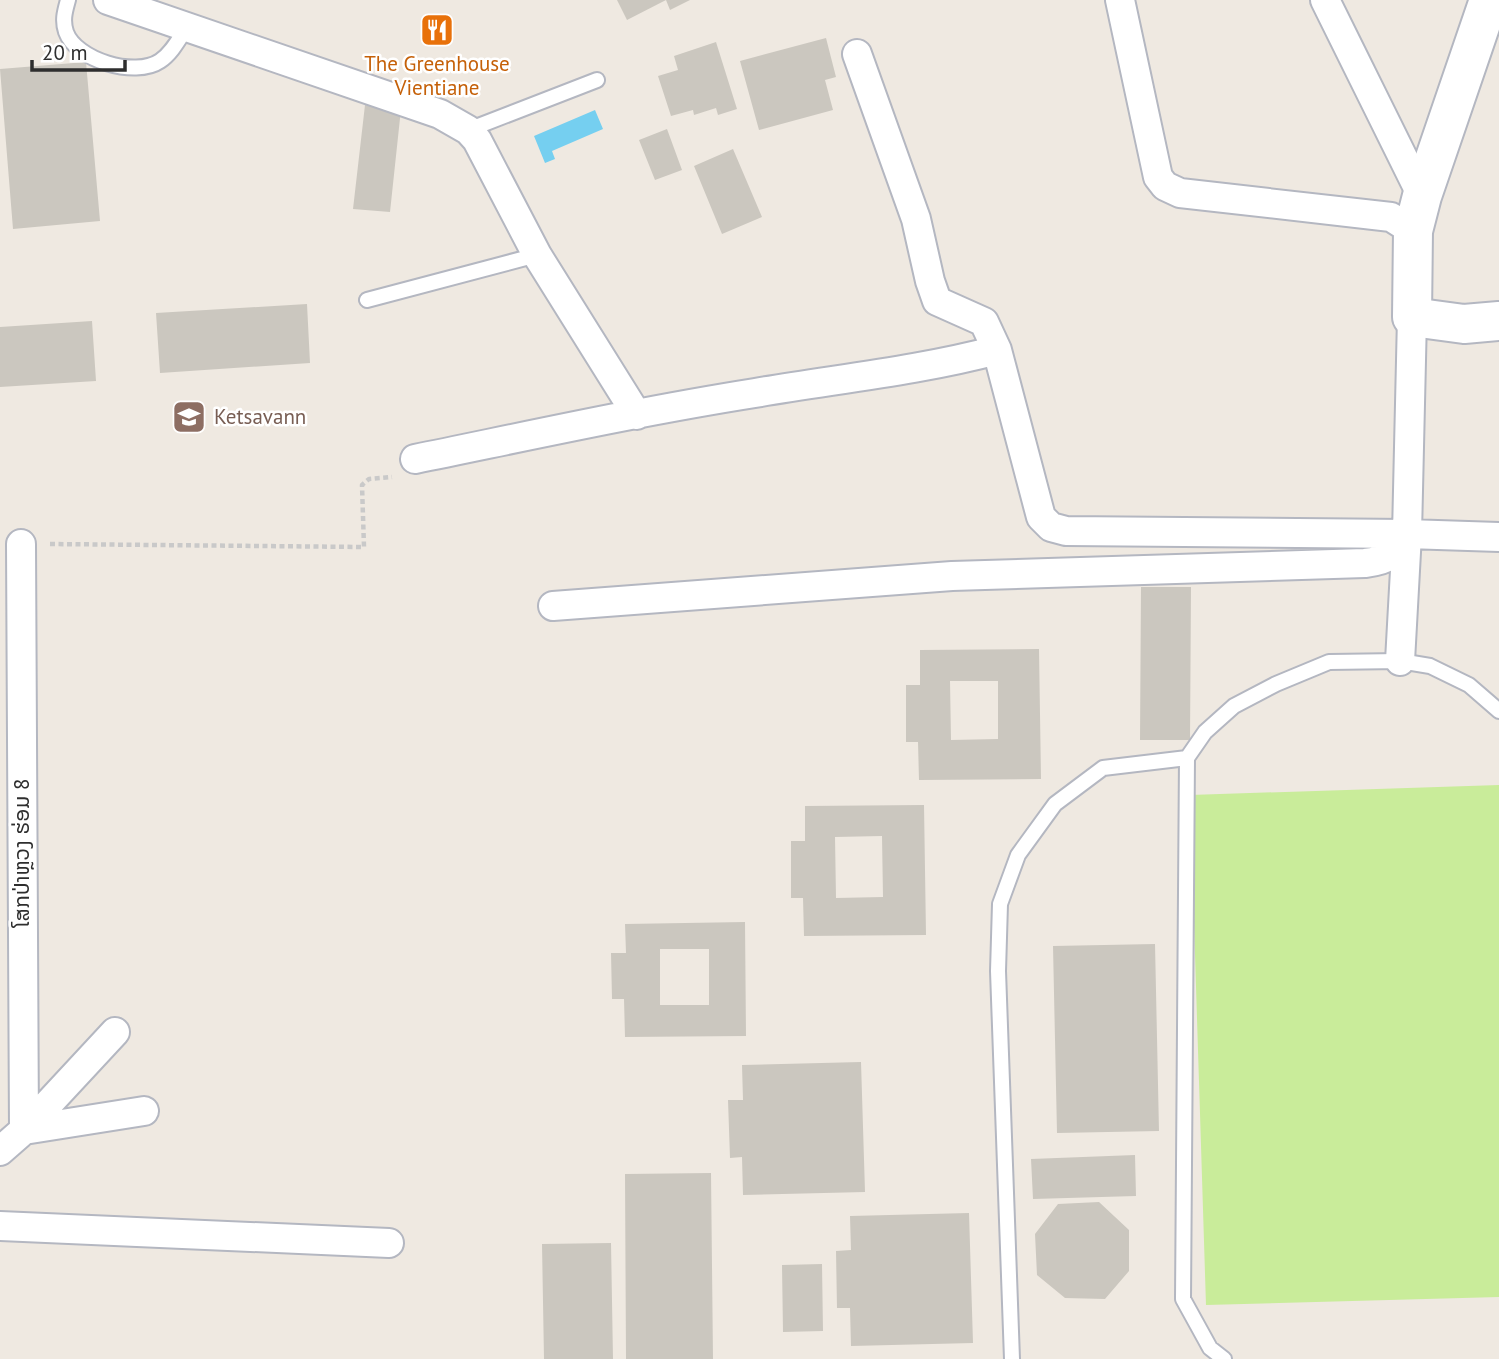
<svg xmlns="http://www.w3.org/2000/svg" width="1499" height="1359" viewBox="0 0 1499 1359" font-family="'PT Sans','Noto Sans Lao',sans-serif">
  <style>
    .pitch { fill: #c9ec9a }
    .water { fill: #75cff0 }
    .building { fill: #cbc7bf; fill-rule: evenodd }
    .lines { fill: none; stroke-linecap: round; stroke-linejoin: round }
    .lane-casing { stroke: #b4b7c1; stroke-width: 18 }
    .street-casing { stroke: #b4b7c1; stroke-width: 32 }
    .secondary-casing { stroke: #b4b7c1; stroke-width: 42 }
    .path { stroke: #c9c9c9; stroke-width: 4.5; stroke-dasharray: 5 3.5; stroke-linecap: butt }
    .lane { stroke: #fff; stroke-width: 14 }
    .street { stroke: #fff; stroke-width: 28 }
    .secondary { stroke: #fff; stroke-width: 38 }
    .labels { text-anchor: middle; stroke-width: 5; stroke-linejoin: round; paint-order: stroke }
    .food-label { font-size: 21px; fill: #c56008; stroke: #fff }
    .education-label { font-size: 21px; fill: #785e54; stroke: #fff; text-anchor: start }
    .street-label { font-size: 21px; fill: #2e2e2e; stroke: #fff }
  </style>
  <rect width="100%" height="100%" fill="#efe9e1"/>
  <path class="pitch" d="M1499 785V1297L1206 1305 1190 795Z"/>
  <path class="water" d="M595 110 603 129 552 151 555 159 545 163 534 136Z"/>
  <path class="building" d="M617 0H690L670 10 666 0 627 20Z
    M826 38 836 77 825 80 833 110 759 130 740 61Z
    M716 42 737 109 718 115 716 108 694 115 693 110 671 116 658 76 678 70 674 56Z
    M86 62 100 221 13 229 0 69Z
    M365 105 401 109 390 212 353 209Z
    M667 129 682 170 655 180 639 140Z
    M733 149 762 217 722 234 694 166Z
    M307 304 310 363 160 373 156 313Z
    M92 321 96 381 0 387V327Z
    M1141 587H1191L1190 740H1140Z
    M1039 649 1041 779 919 780 918 742H906V685H920V650ZM950 681H998V739L951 740Z
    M924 805 926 935 804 936 803 898H791V841H805V806ZM882 836 883 897 836 898 835 837Z
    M745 922 746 1036 625 1037 624 999H612L611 953H626L625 924ZM660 949H709V1005H660Z
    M1155 944 1159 1131 1057 1133 1053 946Z
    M861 1062 865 1192 743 1195 742 1157 730 1158 728 1100H743L742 1065Z
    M1135 1155 1136 1196 1033 1199 1031 1159Z
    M711 1173 713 1359H626L625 1174Z
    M1099 1202 1129 1230V1271L1105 1299 1065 1298 1037 1275 1035 1234 1058 1204Z
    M969 1213 973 1343 851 1346 850 1308H837L836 1251 851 1250 850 1216Z
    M611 1243 613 1359H544L542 1244Z
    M822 1264 823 1331 783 1332 782 1265Z"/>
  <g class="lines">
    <defs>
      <path id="lane" d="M68 0C65 11 62 20 66 32 76 60 135 78 160 61 172 53 179 39 187 27
        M468 130 597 80
        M367 300 537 255
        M1187 758 1183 1299 1210 1348 1224 1359
        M1012 1359 998 971 1000 904 1018 855 1055 804 1103 768 1187 758 1205 732 1234 706 1276 684 1329 662 1400 661 1430 666 1469 685 1499 711"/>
      <path id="street" d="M108 0 440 114 468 130 477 140 537 255 637 415
        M1120 0 1158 177 1165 186 1180 193 1391 217 1413 231
        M1325 0 1422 196
        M857 54 916 219 930 281 937 301 984 322 997 350 1041 517 1051 527 1066 531 1407 534 1499 537
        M415 459C528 436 641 411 755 393 836 379 918 371 997 350
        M553 606 952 576 1365 563C1390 560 1393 555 1407 534
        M1400 661 1407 534 1412 317
        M24 1130 115 1032
        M24 1130 144 1111
        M0 1151 24 1130 21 544
        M0 1226 389 1243"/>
      <path id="secondary" d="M1489 0 1422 196 1413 231 1412 317 1464 324 1499 321"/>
    </defs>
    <use href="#lane" class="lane-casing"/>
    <use href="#street" class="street-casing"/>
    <use href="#secondary" class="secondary-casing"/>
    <path class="path" d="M50 544 364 547 362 485 369 479 392 477"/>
    <use href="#lane" class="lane"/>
    <use href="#street" class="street"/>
    <use href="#secondary" class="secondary"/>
  </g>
  <defs>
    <symbol id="restaurant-square" viewBox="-11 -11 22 22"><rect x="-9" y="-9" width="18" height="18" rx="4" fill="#e8710a" stroke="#fff"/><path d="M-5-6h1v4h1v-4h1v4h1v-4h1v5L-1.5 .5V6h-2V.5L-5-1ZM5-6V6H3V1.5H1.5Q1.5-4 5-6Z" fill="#fff"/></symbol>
    <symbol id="school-square" viewBox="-11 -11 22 22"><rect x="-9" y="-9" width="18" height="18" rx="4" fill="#8d6e63" stroke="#fff"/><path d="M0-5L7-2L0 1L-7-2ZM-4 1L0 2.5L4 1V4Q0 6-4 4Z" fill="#fff"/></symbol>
  </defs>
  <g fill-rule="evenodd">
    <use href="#restaurant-square" x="418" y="11" width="38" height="38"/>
    <use href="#school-square" x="170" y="398" width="38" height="38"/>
  </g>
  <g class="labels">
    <g class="food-label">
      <text x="437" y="71">The Greenhouse<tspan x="437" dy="24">Vientiane</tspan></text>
    </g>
    <g class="education-label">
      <text x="214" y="424">Ketsavann</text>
    </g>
    <g class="street-label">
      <text transform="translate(22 853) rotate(-90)" y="7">ໂສກປ່າຫຼວງ ຮ່ອມ 8</text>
    </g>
  </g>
  <path d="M32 60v10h93v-10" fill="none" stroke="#2e2e2e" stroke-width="3.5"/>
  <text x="42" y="60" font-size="21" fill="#2e2e2e" stroke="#ffffff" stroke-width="5" paint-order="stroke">20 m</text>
</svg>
